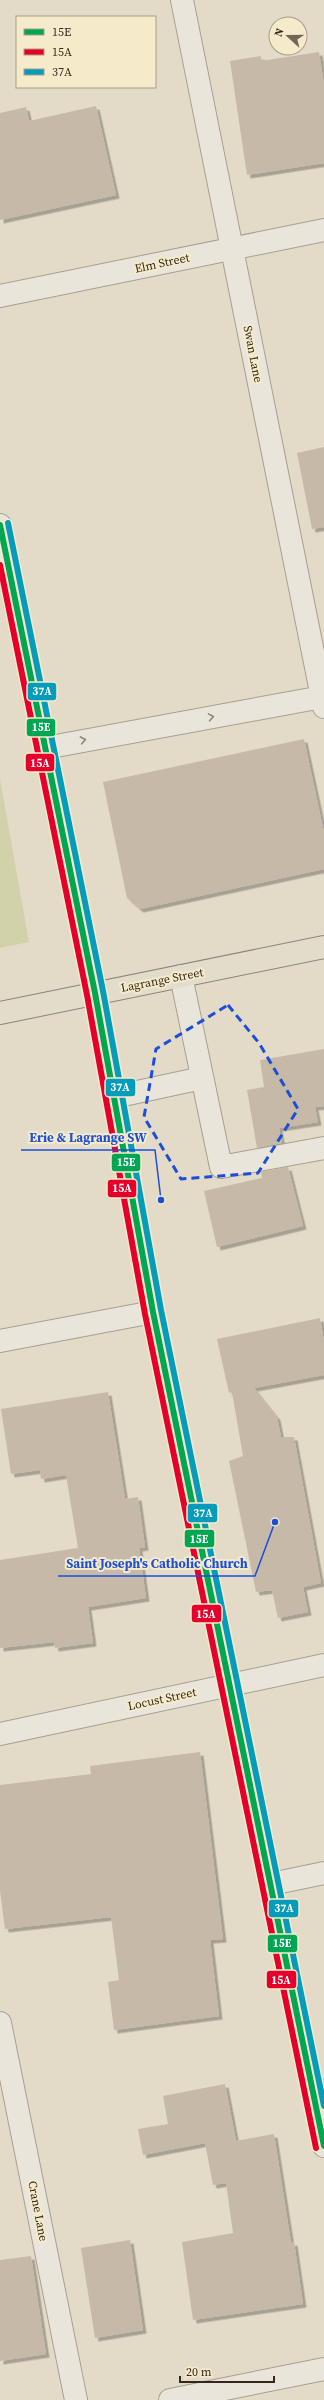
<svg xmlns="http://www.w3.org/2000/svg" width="324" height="2400" viewBox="0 0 324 2400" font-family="'Source Serif 4',serif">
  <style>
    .green { fill: #d1d2a9 }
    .building { fill: #c6b9a8; filter: url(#shadow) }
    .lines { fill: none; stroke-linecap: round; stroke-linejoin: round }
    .minor-casing { stroke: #a7a091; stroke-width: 24 }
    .major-casing { stroke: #8c8578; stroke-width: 24 }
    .minor { stroke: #eae5da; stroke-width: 22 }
    .major { stroke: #e2dccb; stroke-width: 22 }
    .bus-1-casing { stroke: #f5ebcb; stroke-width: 9 }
    .bus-2-casing { stroke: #f5ebcb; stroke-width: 9 }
    .bus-3-casing { stroke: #f5ebcb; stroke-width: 9 }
    .bus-1 { stroke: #00a651; stroke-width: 6 }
    .bus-2 { stroke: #e4002b; stroke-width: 6 }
    .bus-3 { stroke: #059cbc; stroke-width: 6 }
    .oneway { stroke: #8f867a }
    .marked { fill: none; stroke: #1d4ed8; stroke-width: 3; stroke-dasharray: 8 5; stroke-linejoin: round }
    .labels { text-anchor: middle; stroke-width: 4; stroke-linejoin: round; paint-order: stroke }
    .street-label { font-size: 12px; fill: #34281b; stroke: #f5ebcb }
    .leader { fill: none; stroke: #1d4ed8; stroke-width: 1.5 }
    .callout-dot { fill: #1d4ed8; stroke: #f5ebcb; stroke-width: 1.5 }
    .callout-label { font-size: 13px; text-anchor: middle; font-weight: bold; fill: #1d4ed8; stroke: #f5ebcb; stroke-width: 4; stroke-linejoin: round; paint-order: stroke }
    .line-badge { stroke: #f5ebcb; stroke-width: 1.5 }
    .badge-label { font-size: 11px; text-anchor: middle; font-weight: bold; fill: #fff }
  </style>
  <defs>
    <filter id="shadow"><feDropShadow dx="3.5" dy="3.5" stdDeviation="0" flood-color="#0004"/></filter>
  </defs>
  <rect width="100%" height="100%" fill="#e3dbc7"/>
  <path class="green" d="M0 779 29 942 0 948Z"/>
  <path class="building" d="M319 52 324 85V163L247 175 230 61 261 56V61Z
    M96 106 116 195 0 220V113L26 107 29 121Z
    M324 447V527L312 529 297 453Z
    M304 739 324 833V869L140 909 127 898 103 782Z
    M324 1049V1106L315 1107 318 1122 279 1128 282 1143 257 1148 247 1090 264 1087 260 1060Z
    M288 1167 303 1226 217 1247 204 1191 262 1178 261 1172Z
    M320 1318 324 1342V1375L254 1388 277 1417 281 1437H294L321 1583 303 1587 308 1612 278 1618 272 1590 256 1592 229 1461 243 1456 232 1392 229 1393 217 1339Z
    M108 1392 125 1499 138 1497 145 1547 139 1548 146 1598 88 1607 93 1643 55 1648 54 1642 0 1648V1560L78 1548 66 1475 41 1479 40 1470 11 1474 1 1409Z
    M200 1752 223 1939 210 1940 219 2016 114 2030 108 1982 119 1980 111 1917 5 1929 0 1890V1785L91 1774 90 1766Z
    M225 2084 236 2141 274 2134 291 2243 294 2242 303 2304 193 2320 182 2242 233 2233 226 2183 213 2185 205 2143 143 2155 138 2129 168 2124 163 2096Z
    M130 2240 143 2330 95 2338 81 2248Z
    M31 2256 46 2354 0 2361V2260Z"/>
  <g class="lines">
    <defs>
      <path id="minor" d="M182 0 324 707
        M0 296 324 230
        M0 525 95 993 153 1312 324 2146
        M45 748 322 697
        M181 976 221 1167 324 1148
        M114 1097 202 1078
        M0 1341 153 1312
        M0 1734 324 1665
        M271 1884 324 1873
        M0 2023 76 2400
        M170 2400 324 2369"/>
      <path id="major" d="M0 1013 324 947"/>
    </defs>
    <use href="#minor" class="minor-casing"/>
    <use href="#major" class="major-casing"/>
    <use href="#minor" class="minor"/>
    <use href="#major" class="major"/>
    <defs>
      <path id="bus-1" d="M0 525 95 993 153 1312 324 2146"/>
      <path id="bus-2" d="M0 565 87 995 145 1314 316 2148"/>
      <path id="bus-3" d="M8 523 103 991 161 1310 324 2106"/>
    </defs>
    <use href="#bus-1" class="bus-1-casing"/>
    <use href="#bus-2" class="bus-2-casing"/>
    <use href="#bus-3" class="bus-3-casing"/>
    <use href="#bus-1" class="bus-1"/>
    <use href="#bus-2" class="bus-2"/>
    <use href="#bus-3" class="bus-3"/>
  </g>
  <defs><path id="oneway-chevron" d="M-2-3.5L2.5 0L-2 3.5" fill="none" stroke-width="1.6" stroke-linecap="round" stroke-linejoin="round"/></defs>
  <g class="oneway">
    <use href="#oneway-chevron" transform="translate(211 717) rotate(-10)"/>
    <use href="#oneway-chevron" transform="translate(83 740) rotate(-11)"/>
  </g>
  <path class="marked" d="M228 1005 259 1043 298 1109 258 1173 181 1179 144 1117 156 1049Z"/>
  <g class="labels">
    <g class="street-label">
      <text transform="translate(162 263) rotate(-12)" y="4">Elm Street</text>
      <text transform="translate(253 354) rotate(79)" y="4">Swan Lane</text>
      <text transform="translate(162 980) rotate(-11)" y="4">Lagrange Street</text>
      <text transform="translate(162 1699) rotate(-12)" y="4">Locust Street</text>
      <text transform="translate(38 2211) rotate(79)" y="4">Crane Lane</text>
    </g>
  </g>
  <path class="leader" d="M161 1200L155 1150H21M275 1522L255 1576H58"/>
  <g class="callout-dot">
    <circle cx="161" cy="1200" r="4"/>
    <circle cx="275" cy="1522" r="4"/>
  </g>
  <g class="callout-label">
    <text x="88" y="1142">Erie &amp; Lagrange SW</text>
    <text x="157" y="1568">Saint Joseph's Catholic Church</text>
  </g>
  <g class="line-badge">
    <rect x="27" y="682" width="30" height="19" rx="4" fill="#059cbc"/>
    <rect x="26" y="718" width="30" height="19" rx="4" fill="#00a651"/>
    <rect x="25" y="753" width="30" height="19" rx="4" fill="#e4002b"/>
    <rect x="105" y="1078" width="31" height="19" rx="4" fill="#059cbc"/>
    <rect x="111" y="1153" width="30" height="19" rx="4" fill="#00a651"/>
    <rect x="107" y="1179" width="30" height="19" rx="4" fill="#e4002b"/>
    <rect x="187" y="1503" width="31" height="20" rx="4" fill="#059cbc"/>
    <rect x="184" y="1529" width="31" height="19" rx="4" fill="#00a651"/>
    <rect x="191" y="1604" width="31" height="19" rx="4" fill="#e4002b"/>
    <rect x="268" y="1899" width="31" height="19" rx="4" fill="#059cbc"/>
    <rect x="267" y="1934" width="31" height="19" rx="4" fill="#00a651"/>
    <rect x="266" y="1970" width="31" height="19" rx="4" fill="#e4002b"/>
  </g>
  <g class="badge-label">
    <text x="42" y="695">37A</text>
    <text x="41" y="731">15E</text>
    <text x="40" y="767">15A</text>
    <text x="120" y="1091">37A</text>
    <text x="126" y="1166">15E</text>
    <text x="122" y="1192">15A</text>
    <text x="203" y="1517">37A</text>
    <text x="199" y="1543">15E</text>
    <text x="206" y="1618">15A</text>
    <text x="284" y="1912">37A</text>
    <text x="282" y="1947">15E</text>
    <text x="281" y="1984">15A</text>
  </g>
  <rect x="16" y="16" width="140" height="72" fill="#f5ebcb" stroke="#a89d85"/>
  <rect x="24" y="29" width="20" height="6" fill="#00a651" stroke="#a89d85"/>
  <text x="52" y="36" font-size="12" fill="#34281b">15E</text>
  <rect x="24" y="49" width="20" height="6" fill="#e4002b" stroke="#a89d85"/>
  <text x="52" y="56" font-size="12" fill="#34281b">15A</text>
  <rect x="24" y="69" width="20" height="6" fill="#059cbc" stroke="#a89d85"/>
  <text x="52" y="76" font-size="12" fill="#34281b">37A</text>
  <g transform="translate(288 36) rotate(291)"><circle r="19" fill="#f5ebcb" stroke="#a89d85"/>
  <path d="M0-3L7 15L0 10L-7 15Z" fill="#716757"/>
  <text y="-6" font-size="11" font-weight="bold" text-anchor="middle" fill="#34281b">N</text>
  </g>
  <path d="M180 2376v6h94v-6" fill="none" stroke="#34281b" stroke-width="2"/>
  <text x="186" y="2376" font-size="12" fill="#34281b" stroke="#f5ebcb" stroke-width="3" paint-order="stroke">20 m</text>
</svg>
